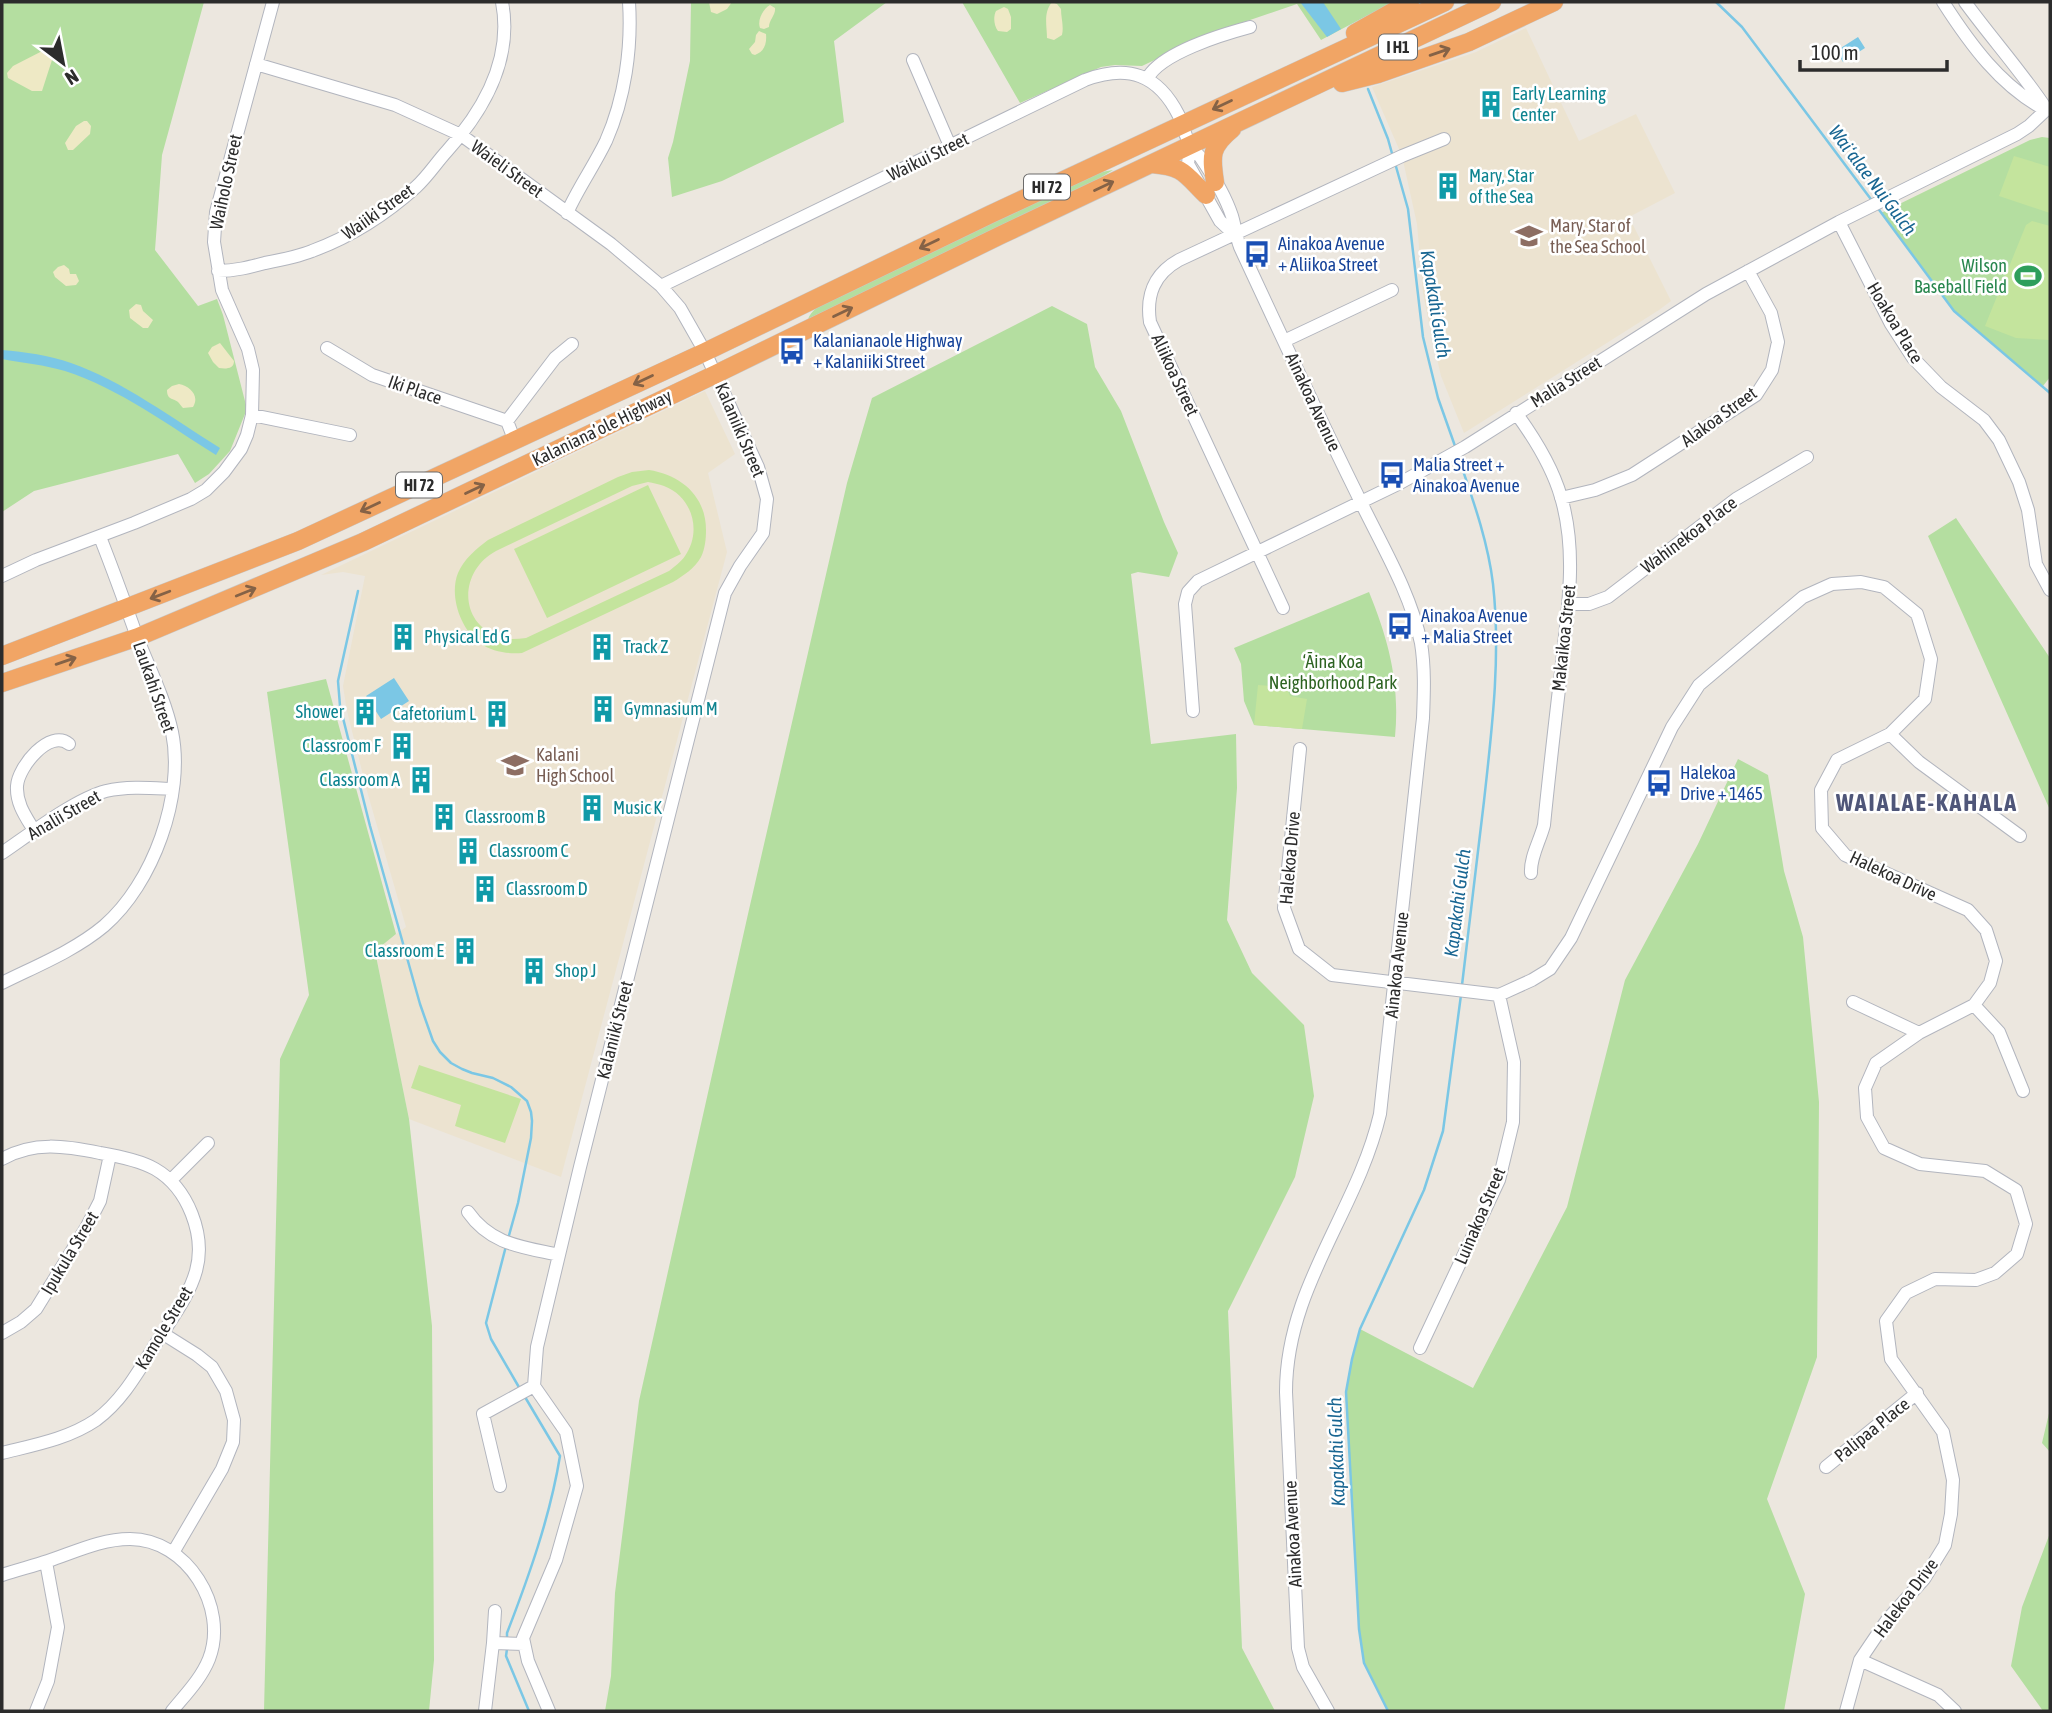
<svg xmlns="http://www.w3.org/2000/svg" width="2052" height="1713" viewBox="0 0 2052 1713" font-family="'Asap Condensed',sans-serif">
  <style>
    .education { fill: #ece3d0 }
    .green { fill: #b4dea0 }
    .sand { fill: #eee9c5 }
    .pitch { fill: #c4e49d; fill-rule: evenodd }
    .water { fill: #7bc7e5 }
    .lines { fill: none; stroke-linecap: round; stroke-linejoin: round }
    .stream { stroke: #7bc7e5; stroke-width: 2.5 }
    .minor-casing { stroke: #b2b5be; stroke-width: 14 }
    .highway-casing { stroke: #c8c8c8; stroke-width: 19 }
    .minor { stroke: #fff; stroke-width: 12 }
    .highway { stroke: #f1a565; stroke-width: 18 }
    .oneway { stroke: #856246 }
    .labels { text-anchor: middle; stroke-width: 5; stroke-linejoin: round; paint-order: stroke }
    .shield { fill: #fff; stroke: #6b6b6b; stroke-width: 2 }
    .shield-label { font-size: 16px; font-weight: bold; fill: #2c2c2c }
    .culture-label { font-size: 18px; fill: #0d838f; stroke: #fff; text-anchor: start }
    .street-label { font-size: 18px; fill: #2c2c2c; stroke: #fff }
    .education-label { font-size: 18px; fill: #785e54; stroke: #fff; text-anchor: start }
    .transit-label { font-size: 18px; fill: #164399; stroke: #fff; text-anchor: start }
    .leisure-label { font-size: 18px; fill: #27864d; stroke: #fff; text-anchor: end }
    .park-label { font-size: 18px; fill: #2d6321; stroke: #fff }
    .water-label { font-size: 19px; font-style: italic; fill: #196692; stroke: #fff }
    .district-label { font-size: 24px; font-weight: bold; letter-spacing: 2px; fill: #4f5679; stroke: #fff }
  </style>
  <rect width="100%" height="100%" fill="#ece7df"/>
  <path class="education" d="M1526 28 1579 141 1636 114 1675 193 1629 217 1671 301 1659 310 1464 433 1441 376 1431 333 1423 293 1417 224 1402 156 1372 87 1476 52Z
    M705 391 735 454 708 473 727 552 561 1177 409 1119 375 950 406 927 367 791 347 711 343 686 365 576 343 572 321 575Z"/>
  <path class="green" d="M2 2H204L162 155 155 250 198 306 217 299 223 315 247 409 230 451 209 474 195 483 178 454 34 491 2 512Z
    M691 2H887L834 41 844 122 722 181 672 197 668 158 673 142 690 61Z
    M962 2H1393L1321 40 1297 4 1209 34 1142 66 1115 65 1101 67 1020 103Z
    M2042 137 2050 138V377L2043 386 1954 311 1881 213 2030 140Z
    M1113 170 1092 183 808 319C815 302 839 299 853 289L1096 173Z
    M1052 306 1087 324 1095 367 1121 411 1164 522 1178 553 1169 577 1138 572 1131 574 1151 744 1236 734 1237 788 1227 920 1252 973 1304 1025 1314 1096 1295 1177 1228 1311 1242 1648 1275 1711H605L611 1676 615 1593 639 1401 748 914 847 483 872 398Z
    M1956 518 2050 658V810L1928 536Z
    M1369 592C1389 641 1400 684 1395 737L1254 725 1244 701 1241 664 1234 648Z
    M326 679 396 934 375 951 409 1119 432 1326 434 1660 429 1711H264L280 1059 309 995 267 692Z
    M1738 759 1768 775 1784 871 1803 937 1819 1102 1817 1357 1767 1499 1805 1594 1784 1711H1388L1364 1663 1359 1629 1346 1392 1352 1359 1360 1329 1473 1388 1567 1207 1625 980 1698 844Z
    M2050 1409V1452L2042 1443Z
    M2050 1533V1711H2043L2011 1666 2022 1607Z"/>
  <path class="sand" d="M709 2H732L727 9 717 14 711 12Z
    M1052 2 1057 4 1061 9C1061 18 1064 26 1062 35L1054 40 1047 38C1047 26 1043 13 1052 2Z
    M770 5 775 8C776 15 769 20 769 27L764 29 760 28C757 20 763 9 770 5Z
    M1004 7 1008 9 1011 17V29L1007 32 998 31C994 26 993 17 996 11Z
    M759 31 766 34C767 44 764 52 755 55L752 54 749 49 755 42 756 35Z
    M52 46 57 48V54L52 60 42 91H32L8 78 7 73 13 66Z
    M84 121H87L91 126 90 134 73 150H68L65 143 76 126Z
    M64 265 69 269 70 274H76L79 281 76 285 66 286 55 277 53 272 58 267Z
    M136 304 141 305 143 311 153 320 148 328H143L130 318 129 310Z
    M220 343 234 361C234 369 226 369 219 368L213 362 208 353 212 347Z
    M179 384C190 386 200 396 193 407L183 408C181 406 180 404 178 402 173 398 167 400 167 390L172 386Z"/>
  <path class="pitch" d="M2014 156 2050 167V213L1999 196Z
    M2032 221 2050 226V339L2049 340 2016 338 1985 326 2026 225Z
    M649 470C681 475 706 496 706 530 706 539 705 549 701 557 695 568 683 576 673 582L522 653C508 654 492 652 480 643 460 629 449 595 458 573 464 559 476 549 488 540L618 477 632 472ZM648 482C653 483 659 484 664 486 693 497 702 532 685 556 681 562 674 567 669 571L526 638C517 639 507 640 499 637 457 622 460 570 496 551L632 486Z
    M648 485 681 554 547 618 514 549Z
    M1258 685 1286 687 1290 696 1307 699 1302 729 1254 725Z
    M419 1065 521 1099 505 1143 455 1126 461 1105 411 1088Z"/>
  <path class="water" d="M1300 2H1323L1341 29 1327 37Z
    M1858 37 1865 48 1843 62 1836 51Z
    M2 350C25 352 49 355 71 363 121 380 175 420 220 448L216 455C168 425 120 389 65 371 45 365 23 363 2 359Z
    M394 678 409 701 381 719 366 696Z"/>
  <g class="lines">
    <path class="stream" d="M1716 2 1742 27 1873 202
      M1368 89 1388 139 1393 157
      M1395 163 1408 209 1423 337 1438 398 1455 446
      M1877 207 1954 311 2050 393
      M1458 456C1472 497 1488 541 1493 584 1501 656 1492 729 1484 801 1477 862 1469 924 1462 985
      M358 591 338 681 340 706 370 826 420 1004 433 1041 440 1052 451 1063 462 1069 472 1073 493 1078 511 1087 527 1101 531 1112 532 1121 531 1138 518 1203 508 1239
      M506 1246 486 1323 491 1339 520 1389
      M507 1639V1633C529 1576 550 1517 560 1456L525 1397
      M507 1649 506 1656 529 1711
      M1388 1711 1364 1663 1359 1629 1346 1392 1352 1359 1360 1329 1424 1190 1443 1131 1461 995"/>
    <defs>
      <path id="minor" d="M1943 2C1970 44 2001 87 2046 110
        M1965 2C1992 39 2022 72 2047 110
        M913 60 950 146
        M256 64 395 105 461 135 611 244 661 286 680 308 705 352 758 467 767 499 763 533 740 566 725 593 580 1167 537 1347 534 1386 566 1432 577 1486 556 1560 523 1638 528 1661 549 1711
        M1147 79C1160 53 1224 34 1250 27
        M1190 145 1188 164 1220 221 1235 235
        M567 213C578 188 594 166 606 141 625 98 632 48 629 2
        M1839 222 1891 324 1913 358 1941 387 1984 420 1999 440 2019 482 2028 510 2036 564 2050 590
        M218 271C235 271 250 267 265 263 281 260 297 257 312 251 350 237 386 214 416 187 428 176 436 163 447 151 484 110 513 59 502 2
        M661 286 1085 80C1128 64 1158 74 1179 116 1183 125 1185 137 1191 146 1193 150 1198 154 1201 158 1212 174 1226 198 1232 216 1235 226 1236 236 1240 247 1278 329 1316 411 1356 492 1379 541 1410 590 1421 643 1425 668 1424 693 1423 718L1380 1114C1357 1212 1286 1287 1286 1392L1298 1648 1303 1667 1328 1711
        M1284 341 1392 290
        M327 348 372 375 507 421 514 439
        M1516 413C1535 439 1552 466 1561 497 1578 554 1567 614 1561 672 1555 723 1549 774 1544 825 1540 841 1530 857 1531 873
        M252 415 350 435
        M507 421 555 358 572 344
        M1561 498 1595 490 1632 475 1756 395 1772 370 1778 342 1771 313 1748 271
        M2 576 36 560 134 523 191 499 206 490 224 472 241 449 247 435 252 415 253 370 248 349 222 290 214 242 216 212 273 2
        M1569 604H1589L1608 597 1736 499 1807 457
        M1283 608 1150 322C1146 295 1154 274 1179 260L1402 156 1444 139
        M1193 711 1185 604 1188 592 1198 581 1400 483 1465 447 1706 294 1839 222 2017 134 2029 126 2046 110
        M1890 734 1919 762 2020 836
        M1300 749 1284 908 1299 949 1332 975 1499 995 1532 980 1550 969 1571 938 1672 727 1699 685 1803 597 1832 584 1861 582 1884 587 1917 614 1931 659 1925 699 1890 734 1837 760 1821 790 1822 828 1845 855 1968 910 1986 930 1996 961 1990 983 1974 1005 1919 1033 1876 1063 1865 1088 1867 1117 1884 1148 1920 1164 1985 1171 2016 1190 2026 1224 2017 1254 1995 1273 1976 1280 1935 1279 1906 1293 1886 1321 1891 1359 1943 1432 1953 1480 1951 1514 1945 1545 1924 1579 1887 1620 1860 1660 1846 1711
        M35 832C26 817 16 804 17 786 18 767 50 728 69 744
        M2 853C30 834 75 799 106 791 128 786 151 788 172 789
        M2 983C36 966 74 951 104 926 153 884 185 795 172 732 165 699 149 668 137 637 125 603 113 570 100 537
        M1853 1002 1919 1033
        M1974 1005 1999 1032 2023 1091
        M2 1159C34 1141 65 1146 100 1153 118 1156 139 1160 155 1169 188 1188 206 1235 196 1271 189 1297 169 1322 155 1345 138 1372 122 1401 96 1420 68 1439 34 1445 2 1453
        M171 1180 208 1143
        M468 1212C491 1245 523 1247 559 1255
        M2 1333 21 1322 36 1309 86 1228 100 1201 110 1155
        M162 1333 197 1355 212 1367 226 1391 234 1420 233 1442 222 1469 174 1551
        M1420 1348 1499 1180 1513 1122 1514 1062 1499 995
        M1826 1467 1917 1393
        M500 1486 483 1414 534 1386
        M2 1575C17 1570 33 1566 48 1561 75 1552 101 1539 130 1539 187 1539 229 1607 209 1659 201 1679 185 1695 172 1711
        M493 1643 495 1611
        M1860 1660 1938 1695 1955 1711
        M36 1711 48 1681 58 1627 46 1562
        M485 1711 493 1643 524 1644"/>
      <path id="highway" d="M1355 33 1410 2
        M1342 83 1378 74 1469 42 1554 2
        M1152 164C1184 167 1184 173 1206 195
        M1215 182C1211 156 1210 147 1232 129
        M2 656 298 541 705 352 991 214 1445 2
        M2 683 138 637 363 542 716 374 1001 235 1492 2"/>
    </defs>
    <use href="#minor" class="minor-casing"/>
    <use href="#highway" class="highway-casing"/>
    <use href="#minor" class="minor"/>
    <use href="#highway" class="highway"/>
  </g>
  <defs><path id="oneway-shaft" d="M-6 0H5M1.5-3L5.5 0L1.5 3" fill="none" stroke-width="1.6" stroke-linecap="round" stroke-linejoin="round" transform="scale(1.75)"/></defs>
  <g class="oneway">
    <use href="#oneway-shaft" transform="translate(1440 52) rotate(-19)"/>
    <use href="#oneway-shaft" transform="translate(1222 105) rotate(155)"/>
    <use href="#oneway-shaft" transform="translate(1104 186) rotate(-25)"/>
    <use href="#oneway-shaft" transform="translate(929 244) rotate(154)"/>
    <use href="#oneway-shaft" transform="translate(843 312) rotate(-26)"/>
    <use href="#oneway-shaft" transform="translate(643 380) rotate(155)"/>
    <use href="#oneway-shaft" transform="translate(475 489) rotate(-25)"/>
    <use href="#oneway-shaft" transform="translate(370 507) rotate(155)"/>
    <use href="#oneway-shaft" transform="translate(246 592) rotate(-22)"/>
    <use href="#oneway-shaft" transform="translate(160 595) rotate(159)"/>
    <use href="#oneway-shaft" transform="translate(66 661) rotate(-19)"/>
  </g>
  <defs>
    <symbol id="building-bare" viewBox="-9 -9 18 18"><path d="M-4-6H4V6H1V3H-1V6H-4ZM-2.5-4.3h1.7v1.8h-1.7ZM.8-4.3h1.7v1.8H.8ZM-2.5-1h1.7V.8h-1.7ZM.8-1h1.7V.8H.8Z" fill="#0f9aa8" stroke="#fff" stroke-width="2.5" paint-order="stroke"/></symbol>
    <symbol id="school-bare" viewBox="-9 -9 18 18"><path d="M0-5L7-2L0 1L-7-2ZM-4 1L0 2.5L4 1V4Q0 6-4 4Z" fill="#8d6e63" stroke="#fff" stroke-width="2.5" paint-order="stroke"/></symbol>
    <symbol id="bus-bare" viewBox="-9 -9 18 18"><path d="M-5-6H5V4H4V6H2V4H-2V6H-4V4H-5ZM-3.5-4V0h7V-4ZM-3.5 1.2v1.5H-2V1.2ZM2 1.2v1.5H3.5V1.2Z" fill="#1a4fb4" stroke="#fff" stroke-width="2.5" paint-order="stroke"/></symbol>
    <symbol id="stadium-bare" viewBox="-9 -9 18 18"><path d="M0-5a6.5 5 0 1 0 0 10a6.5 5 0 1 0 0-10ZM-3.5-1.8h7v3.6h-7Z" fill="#2e9e5b" stroke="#fff" stroke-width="2.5" paint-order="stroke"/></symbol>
  </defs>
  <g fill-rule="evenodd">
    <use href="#building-bare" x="1472" y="85" width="38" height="38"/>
    <use href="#building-bare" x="1429" y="167" width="38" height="38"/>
    <use href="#school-bare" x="1510" y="217" width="38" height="38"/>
    <use href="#bus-bare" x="1238" y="235" width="38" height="38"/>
    <use href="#stadium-bare" x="2009" y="257" width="38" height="38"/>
    <use href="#bus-bare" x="773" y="332" width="38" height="38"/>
    <use href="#bus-bare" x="1373" y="456" width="38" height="38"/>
    <use href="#bus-bare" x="1381" y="607" width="38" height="38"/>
    <use href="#building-bare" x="384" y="618" width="38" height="38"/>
    <use href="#building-bare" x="583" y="628" width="38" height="38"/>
    <use href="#building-bare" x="584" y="690" width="38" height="38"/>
    <use href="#building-bare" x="346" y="693" width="38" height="38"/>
    <use href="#building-bare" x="478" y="695" width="38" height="38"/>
    <use href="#building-bare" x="383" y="727" width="38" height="38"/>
    <use href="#school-bare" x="496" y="746" width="38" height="38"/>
    <use href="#building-bare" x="402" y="761" width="38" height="38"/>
    <use href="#bus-bare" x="1640" y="764" width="38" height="38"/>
    <use href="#building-bare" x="573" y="789" width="38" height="38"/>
    <use href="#building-bare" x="425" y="798" width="38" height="38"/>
    <use href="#building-bare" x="449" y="832" width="38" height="38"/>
    <use href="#building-bare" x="466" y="870" width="38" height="38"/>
    <use href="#building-bare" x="446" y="932" width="38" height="38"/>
    <use href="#building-bare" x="515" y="952" width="38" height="38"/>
  </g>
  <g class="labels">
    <g class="shield">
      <rect x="1379" y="34.5" width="38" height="25" rx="5"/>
      <rect x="1024" y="174.5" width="46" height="25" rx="5"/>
      <rect x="396" y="472.5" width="46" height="25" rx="5"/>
    </g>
    <g class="shield-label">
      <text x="1398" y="53">I H1</text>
      <text x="1047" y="193">HI 72</text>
      <text x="419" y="491">HI 72</text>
    </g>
    <g class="culture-label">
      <text x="1512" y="100">Early Learning<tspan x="1512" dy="21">Center</tspan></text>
      <text x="1469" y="182">Mary, Star<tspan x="1469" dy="21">of the Sea</tspan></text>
      <text x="424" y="643">Physical Ed G</text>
      <text x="623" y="653">Track Z</text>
      <text x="624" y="715">Gymnasium M</text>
      <text x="344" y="718" text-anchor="end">Shower</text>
      <text x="476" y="720" text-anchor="end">Cafetorium L</text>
      <text x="381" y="752" text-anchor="end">Classroom F</text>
      <text x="400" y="786" text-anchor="end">Classroom A</text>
      <text x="613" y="814">Music K</text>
      <text x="465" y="823">Classroom B</text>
      <text x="489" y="857">Classroom C</text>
      <text x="506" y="895">Classroom D</text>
      <text x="444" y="957" text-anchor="end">Classroom E</text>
      <text x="555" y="977">Shop J</text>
    </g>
    <g class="street-label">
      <text transform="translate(928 157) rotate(-26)" y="6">Waikui Street</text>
      <text transform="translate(507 169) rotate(36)" y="6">Waieli Street</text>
      <text transform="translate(226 182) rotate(-78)" y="6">Waiholo Street</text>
      <text transform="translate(378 212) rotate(-35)" y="6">Waiiki Street</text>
      <text transform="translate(1895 323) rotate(59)" y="6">Hoakoa Place</text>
      <text transform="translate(1175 375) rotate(65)" y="6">Aliikoa Street</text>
      <text transform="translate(1566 382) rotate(-32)" y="6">Malia Street</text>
      <text transform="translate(415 390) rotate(19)" y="6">Iki Place</text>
      <text transform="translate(1313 402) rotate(65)" y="6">Ainakoa Avenue</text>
      <text transform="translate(1719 417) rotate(-36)" y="6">Alakoa Street</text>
      <text transform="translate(602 428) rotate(-26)" y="6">Kalaniana’ole Highway</text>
      <text transform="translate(740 430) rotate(67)" y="6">Kalaniiki Street</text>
      <text transform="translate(1689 535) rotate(-37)" y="6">Wahinekoa Place</text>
      <text transform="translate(1564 638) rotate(-84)" y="6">Makaikoa Street</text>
      <text transform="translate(154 687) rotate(71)" y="6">Laukahi Street</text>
      <text transform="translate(64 815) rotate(-30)" y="6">Analii Street</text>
      <text transform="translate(1290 858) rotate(-85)" y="6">Halekoa Drive</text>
      <text transform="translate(1893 876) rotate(25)" y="6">Halekoa Drive</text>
      <text transform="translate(1397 965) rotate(-84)" y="6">Ainakoa Avenue</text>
      <text transform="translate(615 1030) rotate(-76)" y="6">Kalaniiki Street</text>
      <text transform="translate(1480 1216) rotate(-67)" y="6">Luinakoa Street</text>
      <text transform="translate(70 1253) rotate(-59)" y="6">Ipukula Street</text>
      <text transform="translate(164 1328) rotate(-59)" y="6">Kamole Street</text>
      <text transform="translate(1872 1430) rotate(-39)" y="6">Palipaa Place</text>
      <text transform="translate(1293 1534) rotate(-93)" y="6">Ainakoa Avenue</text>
      <text transform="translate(1906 1598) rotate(-53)" y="6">Halekoa Drive</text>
    </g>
    <g class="education-label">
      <text x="1550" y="232">Mary, Star of<tspan x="1550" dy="21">the Sea School</tspan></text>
      <text x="536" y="761">Kalani<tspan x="536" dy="21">High School</tspan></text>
    </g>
    <g class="transit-label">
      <text x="1278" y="250">Ainakoa Avenue<tspan x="1278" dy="21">+ Aliikoa Street</tspan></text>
      <text x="813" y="347">Kalanianaole Highway<tspan x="813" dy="21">+ Kalaniiki Street</tspan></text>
      <text x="1413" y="471">Malia Street +<tspan x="1413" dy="21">Ainakoa Avenue</tspan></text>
      <text x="1421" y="622">Ainakoa Avenue<tspan x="1421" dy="21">+ Malia Street</tspan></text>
      <text x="1680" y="779">Halekoa<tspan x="1680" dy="21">Drive + 1465</tspan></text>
    </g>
    <g class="leisure-label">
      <text x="2007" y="272">Wilson<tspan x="2007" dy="21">Baseball Field</tspan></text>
    </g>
    <g class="park-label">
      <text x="1333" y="668">‘Āina Koa<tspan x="1333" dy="21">Neighborhood Park</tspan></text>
    </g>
    <g class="water-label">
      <text transform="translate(1873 180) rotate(53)" y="7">Waiʻalae Nui Gulch</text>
      <text transform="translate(1436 304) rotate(81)" y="7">Kapakahi Gulch</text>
      <text transform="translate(1457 903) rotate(-83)" y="7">Kapakahi Gulch</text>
      <text transform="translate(1336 1452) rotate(-92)" y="7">Kapakahi Gulch</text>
    </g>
    <g class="district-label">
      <text x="1927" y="811">WAIALAE-KAHALA</text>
    </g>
  </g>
  <rect width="2052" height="1713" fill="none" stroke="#2c2c2c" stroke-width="7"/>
  <g transform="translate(63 63) rotate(148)" stroke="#ffffff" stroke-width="5" paint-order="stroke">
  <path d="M0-5L12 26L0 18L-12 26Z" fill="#2c2c2c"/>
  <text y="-10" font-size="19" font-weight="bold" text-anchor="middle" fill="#2c2c2c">N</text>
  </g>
  <path d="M1800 60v10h147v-10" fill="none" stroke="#2c2c2c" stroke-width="3.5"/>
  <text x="1811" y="60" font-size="21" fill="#2c2c2c" stroke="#ffffff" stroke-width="5" paint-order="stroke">100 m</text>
</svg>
